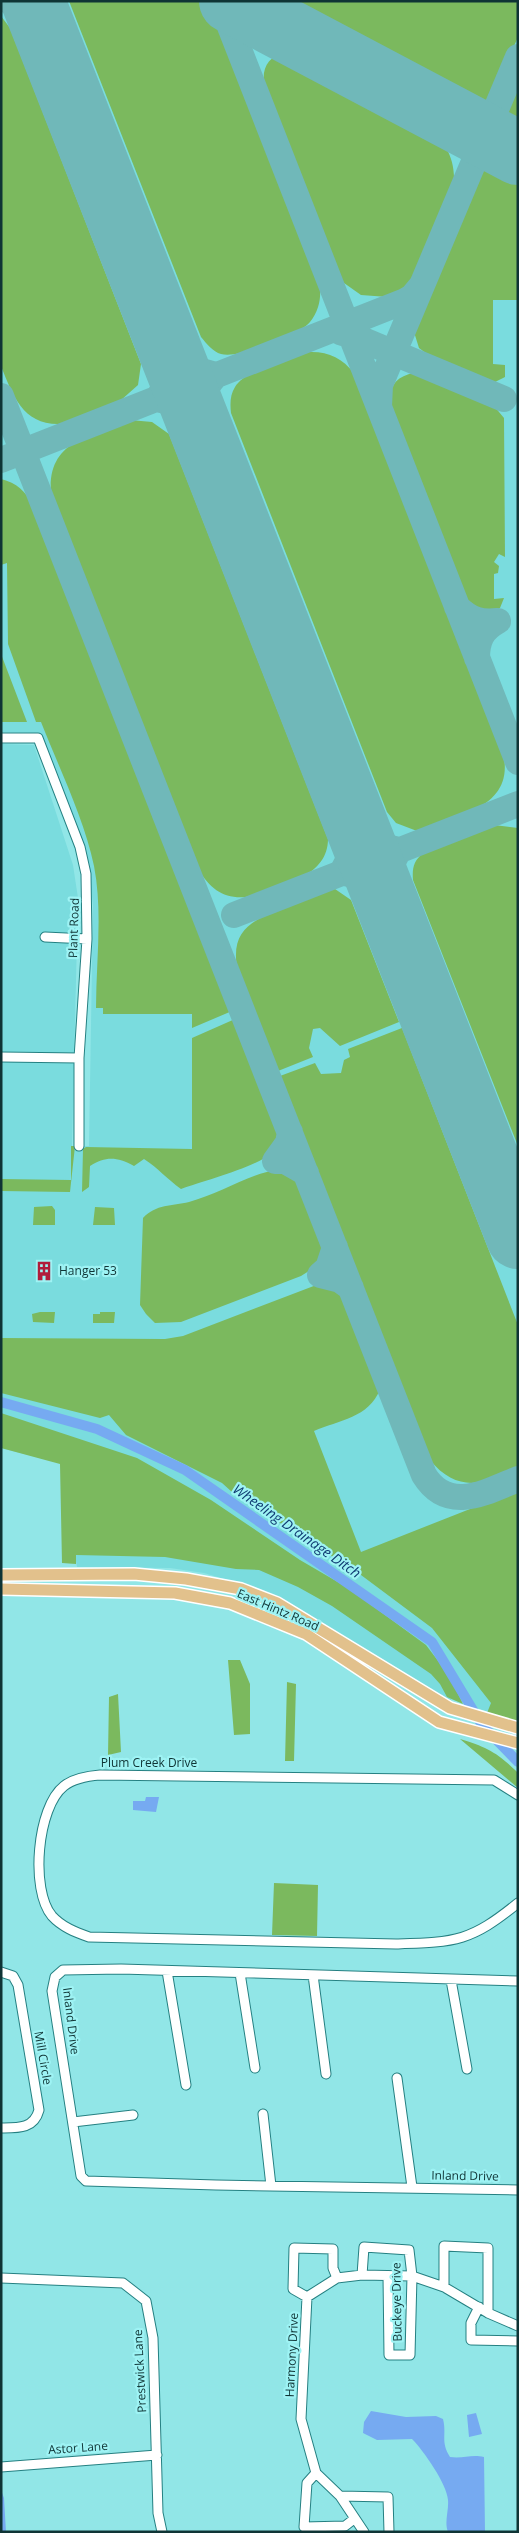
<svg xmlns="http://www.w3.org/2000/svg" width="519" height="2533" viewBox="0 0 519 2533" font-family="'Open Sans',sans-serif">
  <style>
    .built { fill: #7adcde }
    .green { fill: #7bb95e }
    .water { fill: #76aaf1 }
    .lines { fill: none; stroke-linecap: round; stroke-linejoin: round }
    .canal { stroke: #76aaf1; stroke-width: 10 }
    .taxiway { stroke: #70b8b9; stroke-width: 26 }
    .runway { stroke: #70b8b9; stroke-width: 64 }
    .minor-casing { stroke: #258082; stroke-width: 11 }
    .major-casing { stroke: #fff; stroke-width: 14 }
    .minor { stroke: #fff; stroke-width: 9 }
    .major { stroke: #e2c18c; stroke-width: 11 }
    .labels { text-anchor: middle; stroke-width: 4.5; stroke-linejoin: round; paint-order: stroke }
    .street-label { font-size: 12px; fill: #0f3435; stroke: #9ef3f4 }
    .poi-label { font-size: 12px; fill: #0f3435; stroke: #9ef3f4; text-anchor: start }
    .water-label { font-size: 14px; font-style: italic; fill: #0f3b72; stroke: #9ef3f4 }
  </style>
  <rect width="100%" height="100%" fill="#91e6e7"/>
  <path class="built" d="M1 1H518V1723L506 1721 505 1718 451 1699 453 1704 285 1600 261 1590 204 1573 170 1568 77 1567 60 1463 1 1448V744L34 745 73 865 78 898 72 1146H89L93 905 87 858 80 833 41 733 1 732Z"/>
  <path class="green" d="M69 1H198L207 6 219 26 320 286C321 299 319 311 310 322 298 336 240 359 221 354 213 352 206 343 201 337Z
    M266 1H518V37L492 97C485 106 478 107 466 107Z
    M1 16 10 28 141 364 138 385 120 401 60 424C23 425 13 396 1 366Z
    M286 52H293L426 123C448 144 460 166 451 197L416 279 405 290 388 297 361 295 344 283 338 275 264 83C262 67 269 56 286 52Z
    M518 81V135L503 127 502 116 506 103Z
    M488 159H494L518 172V300H493V364L505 365V377L495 382 427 354 419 348 414 332 482 162Z
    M308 352C328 351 342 358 354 373L503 753C516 808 456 816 417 831L396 823 387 812 231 413C230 404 230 395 235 387 244 370 290 359 308 352Z
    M414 373 494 406 504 418 505 557 499 554 494 562 499 566 498 573 494 574V599L504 598 500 608 494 612 476 609 466 600 391 407C387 389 395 376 414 373Z
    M130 420 152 422 169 434 328 839C328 879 276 887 246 897 224 899 210 889 199 870L51 493C47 441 90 436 130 420Z
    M1 479C17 483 25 491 33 505L232 1011 192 1028V1014H103V1008H96C96 962 103 912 94 866 84 818 59 768 41 722H36L8 644 7 563 1 565Z
    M1 654 27 722H1Z
    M494 825 518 828V1146L413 880C412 867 414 861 423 853Z
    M335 889 351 900 399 1022 340 1046 320 1028 313 1029 309 1048 313 1057 278 1071 238 972C228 927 256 919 291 905 305 900 320 892 335 889Z
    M235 1019 279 1134C280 1141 279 1147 273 1152 257 1167 203 1181 181 1189 167 1179 158 1168 144 1159L134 1166C117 1157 106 1156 90 1166L89 1187 82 1192 83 1149 86 1147 192 1149V1038Z
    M402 1028 518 1325V1466C485 1487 456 1492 430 1460L280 1076 315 1063 321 1074 341 1073 344 1060 350 1057 348 1049Z
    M71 1146H75L70 1192 1 1191V1179L71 1180Z
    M280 1169C290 1171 294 1175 299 1184L323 1245 324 1252 320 1264 301 1276 181 1322 155 1323 146 1314 140 1305 143 1218C156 1204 172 1206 189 1202 220 1194 248 1174 280 1169Z
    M52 1206 55 1210V1225H33L34 1207Z
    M95 1207 114 1208 115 1225H93Z
    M319 1284 330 1285 344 1297 380 1389C369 1418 339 1420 314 1431L361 1552 518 1490V1721L487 1713 491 1703 432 1628 361 1575 232 1492 222 1483 126 1435 109 1415 100 1418 1 1393V1338L165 1339 183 1336Z
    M40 1312H55L54 1323 33 1322 32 1314Z
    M100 1312H115L114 1323H93V1314H100Z
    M1 1413 137 1458 211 1500 300 1560 348 1588 426 1645 448 1674 463 1704 447 1697 440 1684 431 1674 332 1606 298 1587 259 1570 236 1569 165 1557 76 1555V1564L62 1563 60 1464 1 1448Z
    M228 1660H240L250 1684V1734L234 1735Z
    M287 1682 296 1684 294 1761H285Z
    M118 1694 121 1752 108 1755 109 1697Z
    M460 1739C487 1747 498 1753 518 1773V1788Z
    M274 1883 318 1885 317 1936 272 1935Z"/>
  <path class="water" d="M146 1797H159L156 1812 133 1810V1801H145Z
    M371 2411 406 2417 436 2416 443 2419C447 2435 440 2441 450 2457 463 2459 471 2454 484 2457L485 2532H448C444 2522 449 2511 448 2500 447 2484 423 2450 412 2439L377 2440 363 2433 364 2422Z
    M476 2413 482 2434 469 2437 467 2415Z
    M1 2490 4 2498 6 2532H1Z"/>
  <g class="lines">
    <path class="canal" d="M1 1402 97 1429 185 1470 432 1642 482 1725 518 1762"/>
    <path class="taxiway" d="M9 1 31 18 50 45
      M220 1 518 762
      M474 161V150L460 123C474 123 483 122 495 112
      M340 332 356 337 504 399
      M170 349 187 367 216 375C201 392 198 406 200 428 186 410 180 404 157 399 171 380 172 372 170 349Z
      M1 396 424 1475C448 1514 486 1492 518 1479
      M379 407 380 385 518 57
      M1 460 405 301 412 297 422 285
      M457 607C471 620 480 623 498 621 482 630 477 640 477 658
      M356 825C371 841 378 846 399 850L385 877 386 902C373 885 364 877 342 872L356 846Z
      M234 915 518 804
      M290 1132 288 1143 275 1161H285L306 1173
      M335 1247 328 1268 320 1275 340 1280 351 1288"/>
    <path class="runway" d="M33 1 518 1237
      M231 1 518 153"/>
    <defs>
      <path id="minor" d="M1 738H38L80 847 86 874 87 939 79 1058V1146
        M45 937 87 939
        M1 1057 79 1058
        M518 1795 494 1780 100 1775C88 1776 74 1778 64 1786 37 1807 30 1890 52 1916 62 1927 75 1932 89 1937L396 1944C456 1942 470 1942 518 1903
        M167 1971 186 2085
        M1 1972 13 1976 18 1985 39 2110C34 2129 18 2128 1 2128
        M240 1973 255 2068
        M313 1975 326 2074
        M451 1980 467 2069
        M518 1981 121 1969 63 1970 55 1977 52 1991 81 2176 86 2181 216 2185 518 2190
        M397 2078 412 2187
        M263 2114 271 2186
        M73 2122 133 2115
        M362 2275 364 2247 409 2250 412 2276 410 2355H389L388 2276
        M1 2278 123 2283 146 2301 153 2338 158 2513 162 2532
        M444 2287V2246L488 2248V2313
        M307 2297 293 2289 294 2248 333 2249V2268L337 2278
        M479 2307 471 2323V2340L518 2341
        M1 2467 157 2455
        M316 2473 307 2483 304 2527 345 2526 354 2519
        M340 2496 388 2497 389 2532
        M364 2532 340 2496 316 2473 301 2419 307 2297 337 2278 362 2275 412 2276 444 2287 488 2313 518 2326"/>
      <path id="major" d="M1 1575 134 1574 186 1579 241 1589 277 1603 450 1708 518 1728
        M1 1589 175 1593 230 1603 306 1634 439 1722 518 1743"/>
    </defs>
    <use href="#minor" class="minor-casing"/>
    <use href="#major" class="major-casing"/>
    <use href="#minor" class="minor"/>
    <use href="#major" class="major"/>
  </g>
  <defs>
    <symbol id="building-bare" viewBox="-9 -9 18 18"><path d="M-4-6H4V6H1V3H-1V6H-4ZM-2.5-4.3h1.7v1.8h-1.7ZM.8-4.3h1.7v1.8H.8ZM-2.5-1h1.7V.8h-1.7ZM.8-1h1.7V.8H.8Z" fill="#b01c3b" stroke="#9ef3f4" stroke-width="2.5" paint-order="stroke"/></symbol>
  </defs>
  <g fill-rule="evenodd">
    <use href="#building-bare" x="30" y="1257" width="28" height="28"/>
  </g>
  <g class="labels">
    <g class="street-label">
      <text transform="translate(74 928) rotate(-88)" y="4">Plant Road</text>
      <text transform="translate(278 1610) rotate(23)" y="4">East Hintz Road</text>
      <text x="149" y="1767">Plum Creek Drive</text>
      <text transform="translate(71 2021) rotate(83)" y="4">Inland Drive</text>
      <text transform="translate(43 2058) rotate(80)" y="4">Mill Circle</text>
      <text transform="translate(465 2176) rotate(1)" y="4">Inland Drive</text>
      <text transform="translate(397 2302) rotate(-91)" y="4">Buckeye Drive</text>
      <text transform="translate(292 2355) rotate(-87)" y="4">Harmony Drive</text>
      <text transform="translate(140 2371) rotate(-93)" y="4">Prestwick Lane</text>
      <text transform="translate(78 2448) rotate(-4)" y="4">Astor Lane</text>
    </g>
    <g class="poi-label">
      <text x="59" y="1275">Hanger 53</text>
    </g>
    <g class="water-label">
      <text transform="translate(297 1531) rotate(35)" y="5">Wheeling Drainage Ditch</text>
    </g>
  </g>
  <rect width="519" height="2533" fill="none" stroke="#0f3435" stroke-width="5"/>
</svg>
